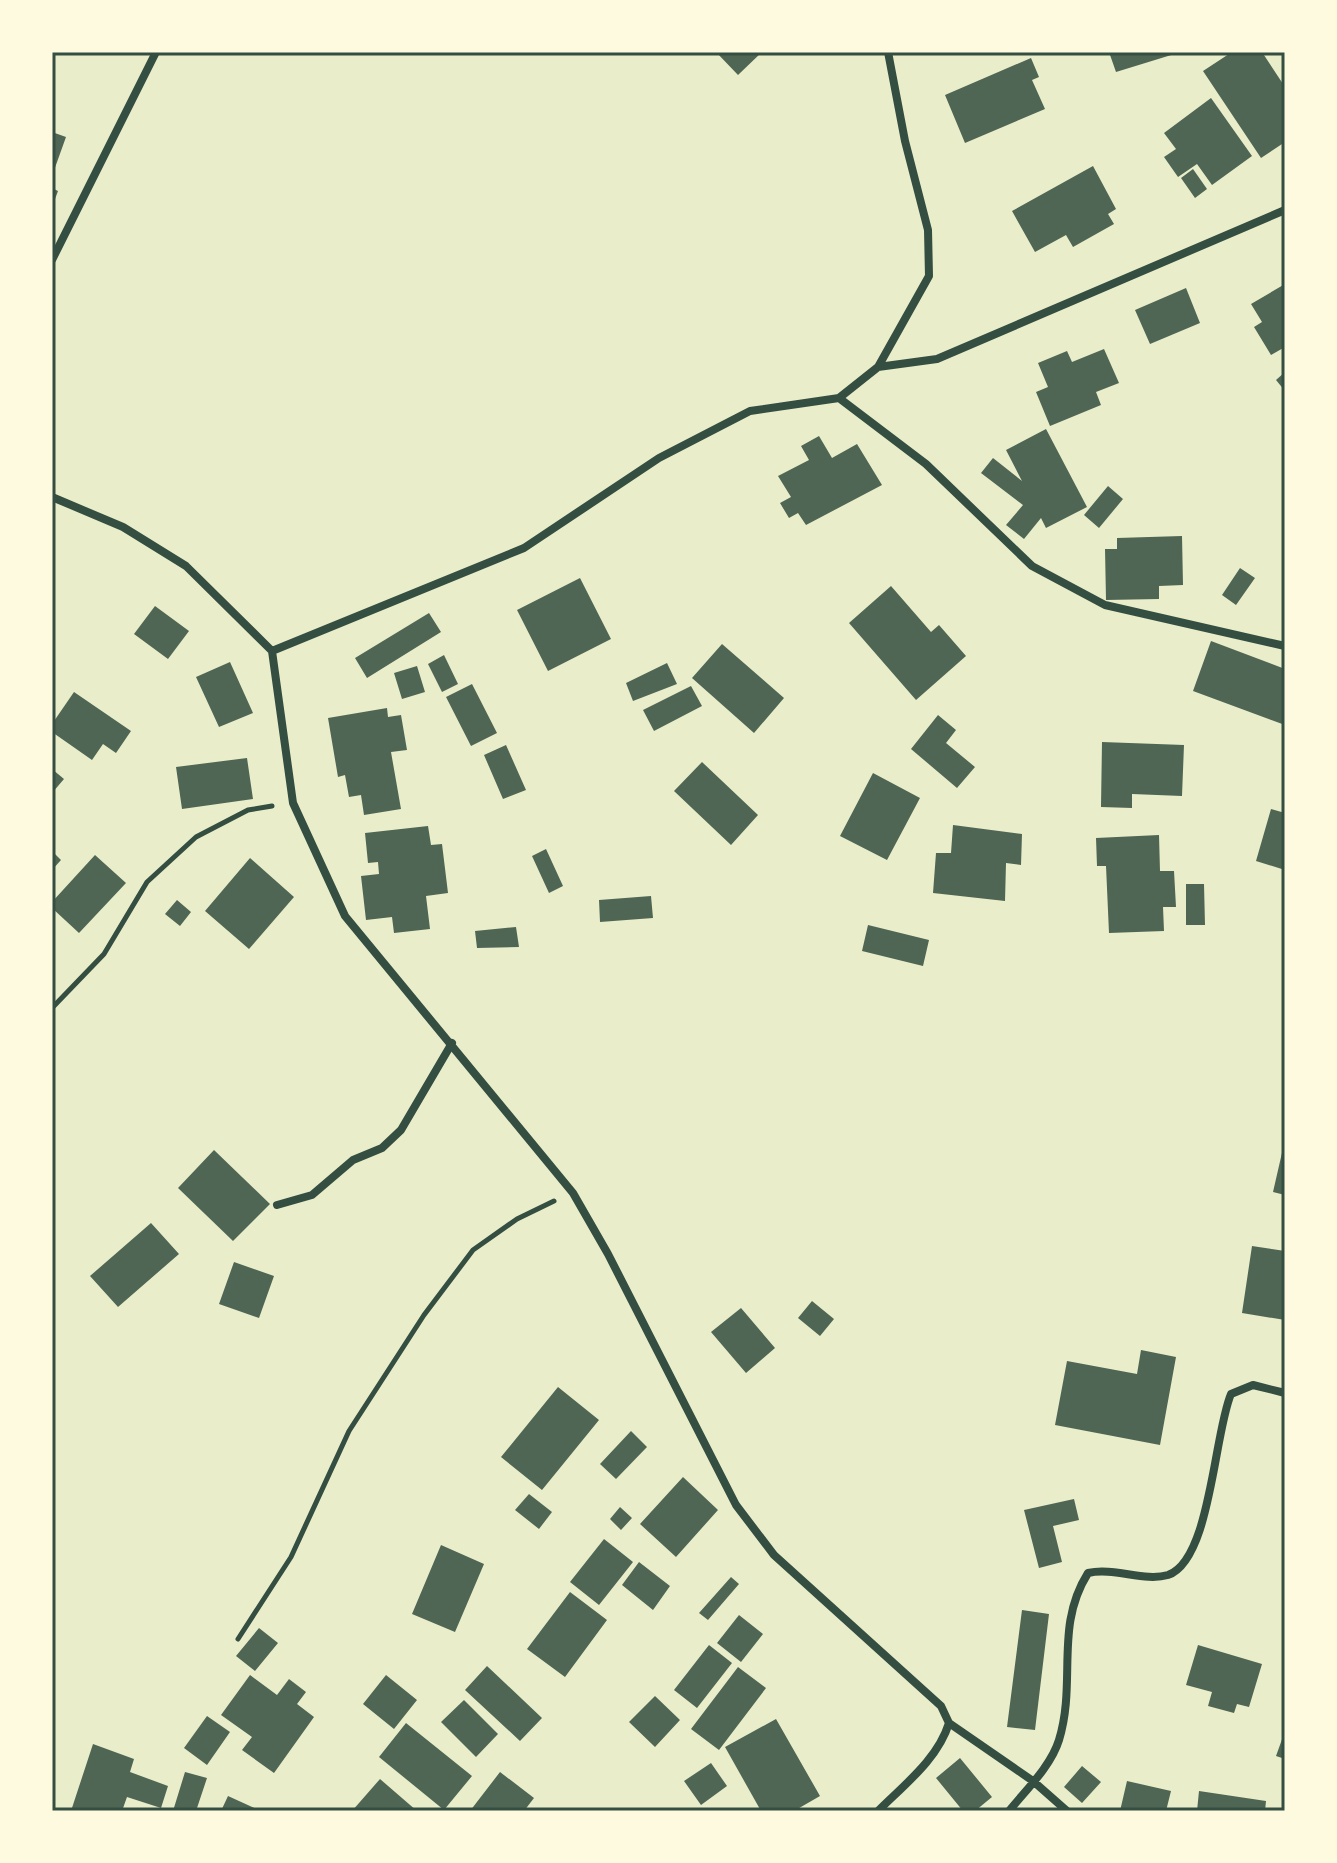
<svg xmlns="http://www.w3.org/2000/svg" width="1337" height="1863" viewBox="0 0 1337 1863" font-family="'Open Sans',sans-serif">
  <style>
    .building { fill: #4f6655 }
    .lines { fill: none; stroke-linecap: round; stroke-linejoin: round }
    .path { stroke: #344e41; stroke-width: 5 }
    .minor { stroke: #344e41; stroke-width: 8 }
    .neatline { fill: none; stroke: #344e41; stroke-width: 3 }
  </style>
  <rect width="100%" height="100%" fill="#e9edc9"/>
  <path class="building" d="M716 52H762L738 75Z
    M1109 52H1181L1116 72Z
    M1232 52H1262L1285 87V142L1261 158 1203 71Z
    M1031 58 1039 77 1032 80 1045 109 965 143 945 95Z
    M1211 98 1252 156 1212 185 1197 164 1178 177 1164 157 1176 149 1164 133Z
    M52 132 66 137 52 176Z
    M1093 166 1116 209 1108 214 1114 224 1073 247 1066 235 1035 252 1012 211Z
    M1193 169 1207 189 1195 198 1181 178Z
    M52 188 58 191 52 207Z
    M1285 284V347L1271 355 1254 327 1262 322 1251 304Z
    M1186 288 1200 323 1150 344 1135 310Z
    M1104 349 1119 383 1096 392 1101 405 1050 426 1036 392 1048 387 1038 363 1067 351 1072 362Z
    M1285 372V391L1276 380Z
    M1046 429 1087 507 1046 528 1041 518 1024 539 1006 525 1023 505 981 473 993 458 1022 481 1006 450Z
    M819 436 832 458 857 444 882 485 806 525 798 513 789 518 780 503 791 497 778 476 809 460 801 446Z
    M1108 486 1123 499 1099 528 1084 515Z
    M1182 536 1183 585 1159 586V599L1106 600 1105 549H1117V538Z
    M1240 568 1255 578 1236 605 1222 595Z
    M580 578 611 639 548 671 517 610Z
    M891 586 931 632 939 625 966 656 916 700 849 623Z
    M155 606 189 631 168 659 134 634Z
    M429 613 441 632 367 678 355 658Z
    M1211 641 1285 669V725L1193 691Z
    M722 644 784 698 754 733 692 678Z
    M444 655 458 684 442 692 428 664Z
    M230 662 253 713 219 727 196 677Z
    M667 663 677 684 633 701 626 683Z
    M417 666 425 692 402 699 394 673Z
    M472 684 497 733 471 746 446 697Z
    M691 686 702 706 654 731 643 710Z
    M74 692 131 731 116 753 103 744 92 760 52 732V724Z
    M387 708 388 717 401 715 407 750 391 752 401 809 364 815 361 795 349 797 345 775 338 777 328 718Z
    M938 715 956 730 946 743 975 767 957 788 911 749Z
    M1102 742 1184 745 1182 796 1132 794V808L1101 807Z
    M506 745 526 790 503 799 484 755Z
    M247 758 253 799 182 809 176 767Z
    M702 762 758 815 731 845 674 791Z
    M52 769 64 779 52 793Z
    M873 773 920 798 887 860 840 836Z
    M1271 809 1285 813V870L1256 861Z
    M953 825 1022 834 1021 865 1006 863 1005 901 933 893 936 853H951Z
    M428 826 431 845 442 844 448 893 426 896 430 929 394 933 392 917 366 920 361 876 379 874 378 862 368 863 365 833Z
    M1159 835 1160 871H1174L1176 907H1163L1164 931 1109 933 1106 866H1097L1096 838Z
    M546 849 563 886 549 893 532 856Z
    M52 851 61 860 52 870Z
    M95 855 126 883 79 933 52 908V902Z
    M250 858 294 897 249 949 205 911Z
    M1186 884H1204L1205 925H1186Z
    M651 896 653 918 600 922 599 900Z
    M177 900 191 912 180 926 165 914Z
    M868 925 929 940 923 966 862 951Z
    M516 927 519 947 477 948 475 931Z
    M1284 1144H1285V1195L1273 1192Z
    M214 1150 270 1204 233 1241 178 1188Z
    M151 1223 179 1254 118 1307 90 1276Z
    M1252 1246 1285 1251V1320L1242 1313Z
    M234 1262 274 1276 259 1318 219 1304Z
    M812 1301 834 1319 820 1336 798 1318Z
    M741 1308 775 1348 746 1373 711 1332Z
    M1141 1350 1176 1357 1160 1445 1055 1425 1067 1361 1137 1374Z
    M558 1387 599 1420 542 1490 501 1457Z
    M631 1431 647 1447 616 1479 600 1464Z
    M683 1477 718 1510 676 1557 640 1524Z
    M529 1494 552 1512 539 1529 515 1510Z
    M1074 1499 1079 1520 1053 1526 1062 1562 1039 1568 1024 1510Z
    M620 1507 632 1518 621 1530 610 1519Z
    M604 1539 633 1562 599 1605 570 1582Z
    M441 1545 484 1564 455 1632 412 1614Z
    M639 1562 670 1586 653 1610 622 1585Z
    M731 1577 739 1584 708 1620 699 1613Z
    M570 1592 607 1620 565 1677 527 1649Z
    M1022 1610 1049 1614 1035 1730 1007 1727Z
    M739 1615 763 1634 741 1662 717 1643Z
    M259 1628 278 1643 255 1671 236 1656Z
    M709 1645 732 1663 697 1708 674 1690Z
    M1198 1645 1262 1664 1249 1707 1237 1704 1234 1713 1208 1706 1212 1692 1186 1685Z
    M487 1666 542 1718 520 1741 465 1690Z
    M738 1667 766 1688 719 1750 691 1729Z
    M250 1675 277 1695 289 1679 306 1692 297 1704 314 1717 274 1773 242 1750 252 1737 221 1715Z
    M386 1675 417 1700 394 1729 363 1704Z
    M655 1696 680 1720 655 1747 629 1722Z
    M464 1700 498 1734 476 1757 441 1722Z
    M207 1716 230 1732 207 1765 184 1748Z
    M776 1719 820 1796 794 1811H761L725 1747Z
    M406 1723 472 1776 444 1810 379 1757Z
    M1285 1731V1759L1276 1756Z
    M93 1744 134 1759 130 1772 168 1786 161 1808 127 1797 122 1811H71Z
    M960 1758 992 1797 975 1811H963L936 1778Z
    M711 1763 727 1786 701 1805 684 1781Z
    M1082 1766 1101 1782 1082 1803 1064 1787Z
    M185 1772 207 1778 196 1811H173Z
    M500 1772 534 1798 524 1811H470Z
    M380 1779 417 1811H352Z
    M1127 1781 1171 1791 1166 1811H1120Z
    M1199 1791 1266 1801 1265 1811H1197Z
    M228 1796 261 1811H221Z"/>
  <g class="lines">
    <path class="path" d="M52 1008 104 954 147 882 196 837 248 810 272 806
      M238 1639 291 1557 349 1431 424 1315 473 1250 517 1219 554 1201"/>
    <path class="minor" d="M52 260 156 52
      M878 367 929 276 928 230 905 141 888 52
      M839 398 878 367 937 359 1285 210
      M52 497 123 527 186 566 272 651 524 548 659 458 750 411 839 398 926 464 1032 566 1105 605 1285 646
      M272 651 293 803 345 916 573 1193 608 1254 736 1505 774 1555 941 1706 949 1723C938 1759 904 1785 878 1811
      M277 1205 312 1195 353 1160 382 1148 401 1130 452 1043
      M949 1723 1033 1781 1067 1811
      M1009 1811C1026 1790 1051 1766 1059 1740 1077 1681 1054 1627 1088 1573 1114 1567 1144 1582 1168 1575 1211 1560 1214 1433 1231 1394L1253 1385 1285 1393"/>
  </g>
  <rect width="1337" height="1863" fill="none" stroke="#fefae0" stroke-width="108"/>
  <rect x="54" y="54" width="1229" height="1755" class="neatline"/>
</svg>
